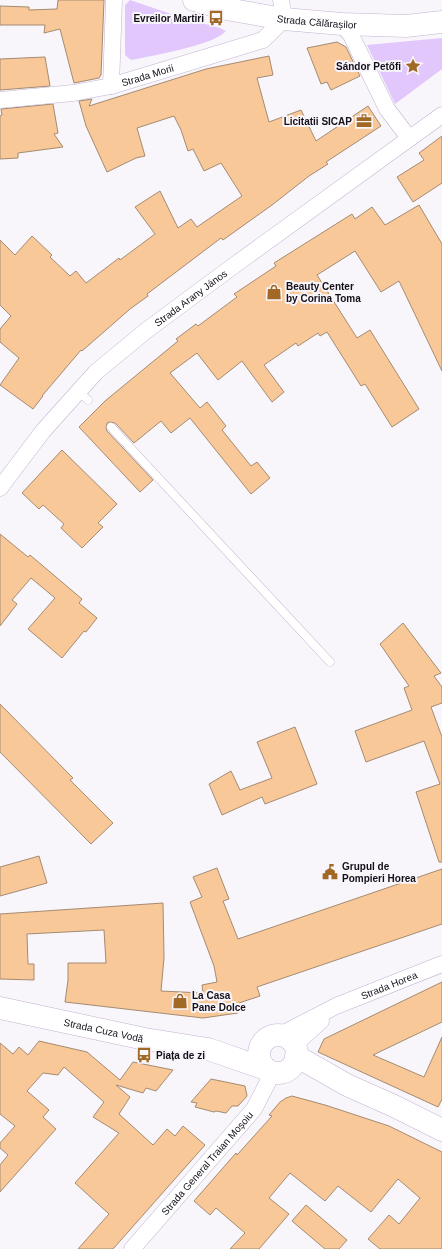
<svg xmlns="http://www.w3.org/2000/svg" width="442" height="1249" viewBox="0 0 442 1249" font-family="Arial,sans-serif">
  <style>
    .green { fill: #e2c7fd }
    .building { fill: #f8c898; stroke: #a58b71 }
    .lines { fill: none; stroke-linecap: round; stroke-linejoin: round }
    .service-casing { stroke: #c3b3d3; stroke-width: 9 }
    .minor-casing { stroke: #c3b3d3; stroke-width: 17 }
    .secondary-casing { stroke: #c3b3d3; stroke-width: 23 }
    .primary-casing { stroke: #c3b3d3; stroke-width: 23 }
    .service { stroke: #fff; stroke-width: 8 }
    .minor { stroke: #fff; stroke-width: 16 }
    .secondary { stroke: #fff; stroke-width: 22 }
    .primary { stroke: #fff; stroke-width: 22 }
    .labels { text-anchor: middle; stroke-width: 4; stroke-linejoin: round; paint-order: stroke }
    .poi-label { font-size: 10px; font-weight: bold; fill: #150f1a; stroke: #f8f5fb; text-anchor: start }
    .street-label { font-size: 10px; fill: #150f1a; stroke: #f8f5fb }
  </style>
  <rect width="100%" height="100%" fill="#f8f5fb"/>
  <path class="green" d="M130 0 177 16 220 28 226 31C215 45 151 56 131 60L125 55V5Z
    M442 38V69L395 104 367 45Z"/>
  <path class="building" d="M58 0H104L101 75 99 78 74 83 60 29 44 33 45 25H0V6L29 7V10L57 9Z
    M337 42 346 47 360 76 331 90 327 82 321 84 307 48Z
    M269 56 273 75 257 78 269 122 301 110 316 141 368 106 381 126 326 162 328 164 309 176 272 205 223 240 221 238 147 294 148 296 130 309 82 351 81 350 42 396H43L33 409 0 385 19 358 0 342V329L11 316 0 305V240L15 255 32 236 52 255 50 257 70 276 76 271 86 283 119 258 120 260 155 234 135 207 160 191 178 228 191 219 197 227 242 196 221 163 204 171 193 149 188 151 181 130 174 116 137 128 145 156 136 158 107 172 86 126 79 101 92 99 89 106 206 69Z
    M45 57 50 86 0 90V59Z
    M53 104 58 133 54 134 63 147 18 153V158L0 159V116L2 115 1 109Z
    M442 136V183L413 202 397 177 424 160 419 153Z
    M419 205 442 244V371L399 281 381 292 355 251 317 275 357 338 370 330 419 409 392 427 365 384 361 386 327 332 320 336 318 333 298 346 296 343 264 365 284 392 272 402 242 361 218 380 197 353 170 373 200 408 207 402 226 426 222 430 251 466 257 462 270 478 251 494 190 418 171 433 161 421 134 443 115 423 110 422 107 423 106 428 107 431 153 480 140 492 79 427 105 401 178 341 176 339 196 324 198 326 237 297 234 294 276 266 274 263 352 214 355 219 372 207 385 225Z
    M62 450 117 504 98 523 103 527 82 548 61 528 64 524 43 505 39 509 22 493Z
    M0 534 28 557 30 555 82 599 79 603 97 618 86 632 84 631 62 658 28 629 55 598 31 578 12 600 17 604 0 626Z
    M403 623 441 673 434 676 442 687V703L431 707 442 737V862H439L416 792 440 784 424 741 366 762 355 731 412 710 404 688 409 686 380 644Z
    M0 704 73 778 70 780 113 823 91 844 0 752Z
    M295 727 317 784 265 804 262 797 222 815 209 784 231 771 240 790 272 778 257 742Z
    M39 856 47 883 0 896V867Z
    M217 868 229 899 223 901 238 939 442 869V924L257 987 260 996 236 1004 238 1013 203 1018 65 1002 68 980V963H106L104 930 27 934 28 964H34V980L0 979V914L163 903 164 958 161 991 203 993 202 985 217 982 214 966 190 902 202 897 193 877Z
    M442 982V1022L373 1055 424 1077 442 1037V1099L438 1107 318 1052 324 1039Z
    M39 1041 87 1052 120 1080 133 1062 173 1070 156 1091 146 1088 143 1093 116 1085 130 1097 119 1114 153 1145 167 1129 175 1136 183 1126 205 1145 113 1249H78L109 1214 75 1183 119 1133 93 1117 104 1102 64 1067 58 1075 43 1073 27 1091 49 1110 43 1117 56 1129 0 1192V1165L8 1155 0 1148V1143L15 1126 0 1114V1043L13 1054 19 1047 28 1055Z
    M211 1079 245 1086 247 1096 238 1106H232L226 1113 216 1111 214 1112 195 1107 197 1103 191 1102Z
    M292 1096 325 1105 389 1126 442 1152V1249H380L368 1239 389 1215 399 1224 420 1198 398 1179 371 1212 338 1186 325 1201 290 1173 269 1198 289 1214 259 1249H230L245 1233 216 1208 210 1215 194 1201 236 1153 237 1155 272 1116 269 1115 280 1102 286 1098Z
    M306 1205 347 1240 339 1249H325L292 1221Z"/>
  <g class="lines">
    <defs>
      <path id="service" d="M78 391 88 400
        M111 427 330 662"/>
      <g id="minor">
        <path d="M342 24 351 35 387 109 409 138"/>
        <path d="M111 86 114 0"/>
        <path id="s1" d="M0 100 73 93 111 86 263 40 284 19 281 0"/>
        <path id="s2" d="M0 488 43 431 96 372 147 330 236 264 442 115"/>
        <path id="s3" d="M280 1035 336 1006 442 964"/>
        <path d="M294 1045 321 1021"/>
        <path id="s4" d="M132 1249 254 1109 273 1072"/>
      </g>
      <g id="secondary">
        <path id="s5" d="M0 1008 145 1039 208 1049 266 1069"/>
        <circle cx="278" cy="1054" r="19"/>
        <path d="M296 1056 347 1085 394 1106 442 1130"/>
      </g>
      <g id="primary">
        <path id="s6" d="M194 0 226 9 284 19 342 24 406 26 442 22"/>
      </g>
    </defs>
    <use href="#service" class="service-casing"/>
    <use href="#minor" class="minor-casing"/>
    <use href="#secondary" class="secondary-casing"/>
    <use href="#primary" class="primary-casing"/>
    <use href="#service" class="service"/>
    <use href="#minor" class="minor"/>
    <use href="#secondary" class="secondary"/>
    <use href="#primary" class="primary"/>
  </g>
  <defs>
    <symbol id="bus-bare" viewBox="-9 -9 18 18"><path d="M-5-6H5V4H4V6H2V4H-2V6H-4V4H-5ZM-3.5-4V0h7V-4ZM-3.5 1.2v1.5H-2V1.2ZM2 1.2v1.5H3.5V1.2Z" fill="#a16925" stroke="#f8f5fb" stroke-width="2.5" paint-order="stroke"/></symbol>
    <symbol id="sight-bare" viewBox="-9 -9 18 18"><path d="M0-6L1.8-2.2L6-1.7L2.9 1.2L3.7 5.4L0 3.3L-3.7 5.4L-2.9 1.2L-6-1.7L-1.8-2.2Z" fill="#a16925" stroke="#f8f5fb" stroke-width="2.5" paint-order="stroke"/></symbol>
    <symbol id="office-bare" viewBox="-9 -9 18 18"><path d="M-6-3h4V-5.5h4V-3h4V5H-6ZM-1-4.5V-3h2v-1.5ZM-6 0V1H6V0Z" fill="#a16925" stroke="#f8f5fb" stroke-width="2.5" paint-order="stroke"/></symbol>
    <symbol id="shop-bare" viewBox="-9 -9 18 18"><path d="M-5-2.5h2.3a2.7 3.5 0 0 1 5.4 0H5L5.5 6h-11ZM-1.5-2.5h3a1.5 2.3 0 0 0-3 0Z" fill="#a16925" stroke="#f8f5fb" stroke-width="2.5" paint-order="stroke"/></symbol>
    <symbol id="civic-bare" viewBox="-9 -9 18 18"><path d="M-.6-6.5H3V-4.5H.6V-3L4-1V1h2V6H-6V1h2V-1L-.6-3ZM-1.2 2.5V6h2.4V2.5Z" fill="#a16925" stroke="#f8f5fb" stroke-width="2.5" paint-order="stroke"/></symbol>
  </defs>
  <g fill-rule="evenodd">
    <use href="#bus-bare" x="205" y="7" width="22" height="22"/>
    <use href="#sight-bare" x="402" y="55" width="22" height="22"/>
    <use href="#office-bare" x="353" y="110" width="22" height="22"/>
    <use href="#shop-bare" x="263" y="281" width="22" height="22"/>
    <use href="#civic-bare" x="319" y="861" width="22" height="22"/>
    <use href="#shop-bare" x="169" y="990" width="22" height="22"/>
    <use href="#bus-bare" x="133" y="1044" width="22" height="22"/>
  </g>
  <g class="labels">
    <g class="poi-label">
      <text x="204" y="22" text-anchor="end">Evreilor Martiri</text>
      <text x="401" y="70" text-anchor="end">Sándor Petőfi</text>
      <text x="352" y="125" text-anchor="end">Licitatii SICAP</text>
      <text x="286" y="290">Beauty Center<tspan x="286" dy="12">by Corina Toma</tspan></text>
      <text x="342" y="870">Grupul de<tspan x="342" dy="12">Pompieri Horea</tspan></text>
      <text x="192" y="999">La Casa<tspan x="192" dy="12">Pane Dolce</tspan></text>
      <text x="156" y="1059">Piața de zi</text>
    </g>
    <g class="street-label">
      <text dy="4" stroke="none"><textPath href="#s6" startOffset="125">Strada Călărașilor</textPath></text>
      <text dy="4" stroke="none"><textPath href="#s1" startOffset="150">Strada Morii</textPath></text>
      <text dy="4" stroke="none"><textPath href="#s2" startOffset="271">Strada Arany János</textPath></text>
      <text dy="4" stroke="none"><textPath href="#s3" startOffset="120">Strada Horea</textPath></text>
      <text dy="4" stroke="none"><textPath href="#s5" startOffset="106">Strada Cuza Vodă</textPath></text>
      <text dy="4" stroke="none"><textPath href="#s4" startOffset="114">Strada General Traian Moșoiu</textPath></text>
    </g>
  </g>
</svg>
